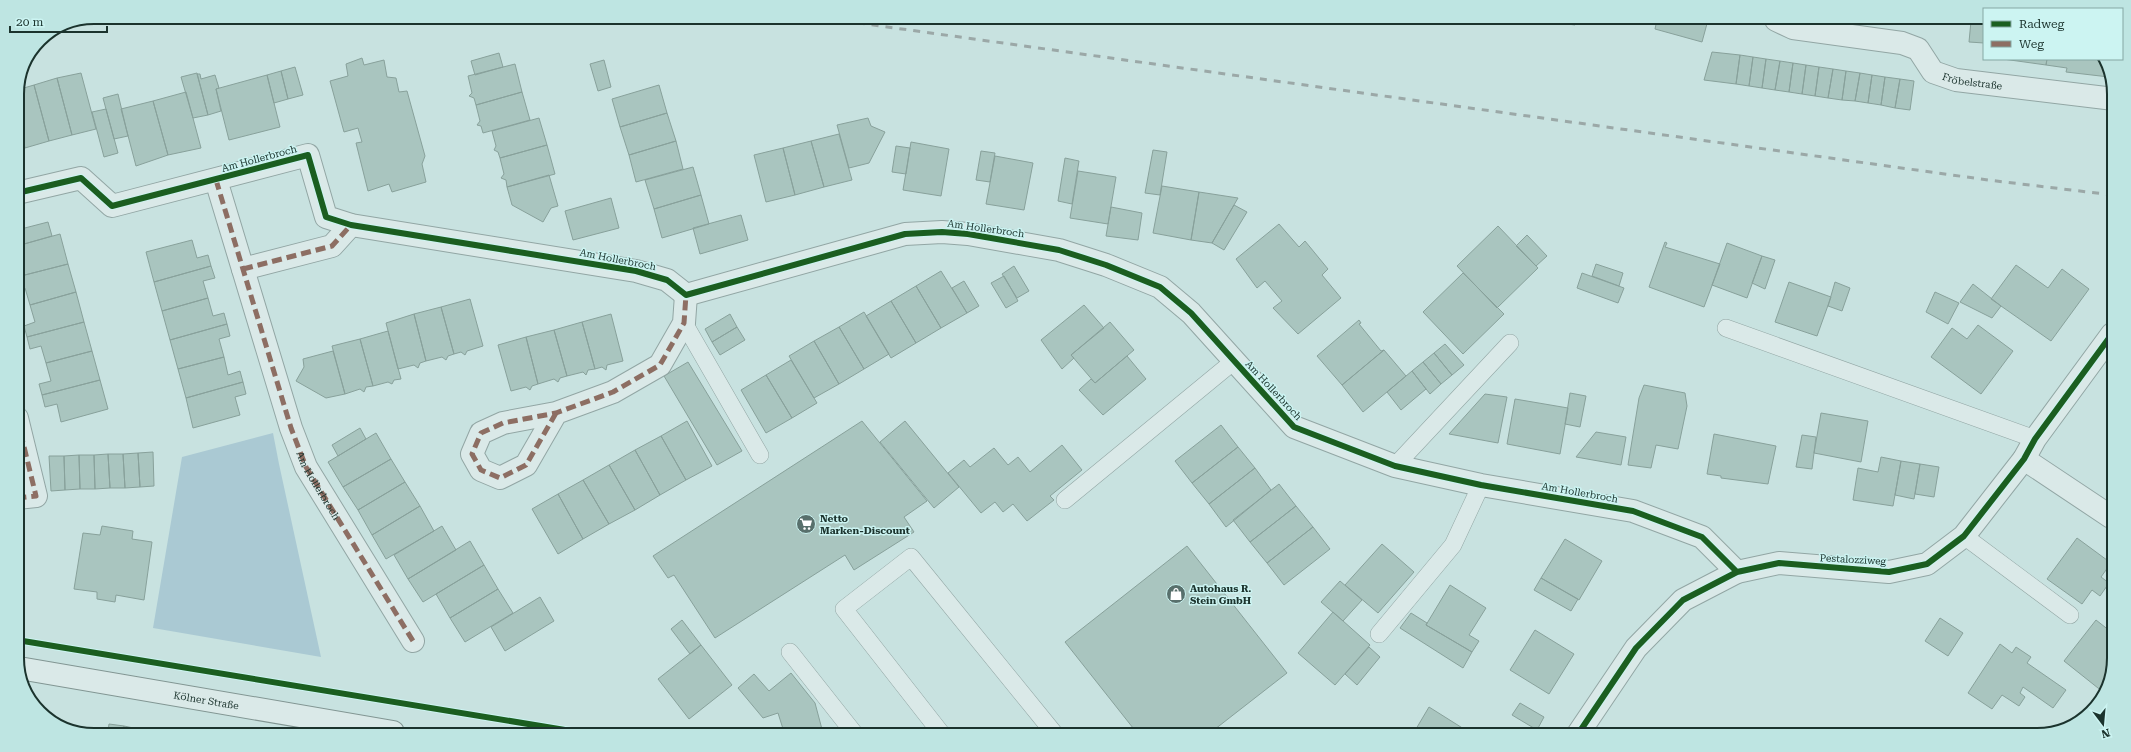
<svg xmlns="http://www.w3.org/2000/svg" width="2131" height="752" viewBox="0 0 2131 752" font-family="'Roboto Serif',serif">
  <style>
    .green { fill: #aac9d3 }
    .building { fill: #a9c5bf; stroke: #88a19b }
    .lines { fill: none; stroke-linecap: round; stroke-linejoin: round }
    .service-casing { stroke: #92a6a4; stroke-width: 18 }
    .minor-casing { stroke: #92a6a4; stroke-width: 24 }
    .secondary-casing { stroke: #829693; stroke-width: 24 }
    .service { stroke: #dae9e8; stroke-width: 17 }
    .minor { stroke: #dae9e8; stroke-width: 22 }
    .secondary { stroke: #dae9e8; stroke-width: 22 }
    .rail { stroke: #9ba8a7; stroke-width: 3; stroke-dasharray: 7 7; stroke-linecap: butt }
    .quiet { stroke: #8d6e63; stroke-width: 5; stroke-dasharray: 10 5; stroke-linecap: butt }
    .cycleway-casing { stroke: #ccf4f2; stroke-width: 8 }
    .cycleway { stroke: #1b5e20; stroke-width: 6 }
    .labels { text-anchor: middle; stroke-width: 3; stroke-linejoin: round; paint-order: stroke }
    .street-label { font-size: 10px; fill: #1b332d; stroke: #ccf4f2 }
    .poi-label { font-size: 10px; font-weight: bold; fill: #1b332d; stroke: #ccf4f2; text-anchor: start }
    .rim { fill: none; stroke: #1b332d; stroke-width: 2 }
  </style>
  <rect width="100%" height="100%" fill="#c8e2e0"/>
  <path class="green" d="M273 433 279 464 321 657 153 628 182 457Z"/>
  <path class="building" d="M1537 20H1576L1575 25Z
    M1657 20H1708L1702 42 1655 29Z
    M1971 21H1984V43L1969 42Z
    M1712 52 1740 55 1736 84 1704 80Z
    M499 53 503 67 475 75 471 61Z
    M1740 55 1753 57 1749 86 1736 84Z
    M1753 57 1766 59 1762 88 1749 86Z
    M362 58 364 65 384 60 387 77 396 78 399 92 407 91 425 156 422 164 426 182 392 192 389 184 368 191 356 143 362 142 358 128 344 132 330 81 348 76 346 64Z
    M1766 59 1780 61 1775 90 1762 88Z
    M2003 59H2047L2046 65Z
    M2047 59H2102L2109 77 2066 72 2067 68 2046 65Z
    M604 60 611 87 598 91 590 64Z
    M1780 61 1793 63 1789 92 1775 90Z
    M1793 63 1806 65 1802 94 1789 92Z
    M515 64 522 92 476 105 474 98 469 96 472 93 468 76Z
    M1806 65 1819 67 1815 96 1802 94Z
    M295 67 303 95 288 99 281 71Z
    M1819 67 1833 69 1828 98 1815 96Z
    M1833 69 1846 71 1842 100 1828 98Z
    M281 71 288 99 274 103 267 75Z
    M1846 71 1860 73 1855 101 1842 100Z
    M81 73 96 129 72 135 57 78Z
    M197 73 208 115 193 118 181 77Z
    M1860 73 1872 75 1868 103 1855 101Z
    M197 74H200L201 79 215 75 219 88 216 89 221 111 208 115Z
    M267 75 280 127 229 140 216 89Z
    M1872 75 1885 77 1881 105 1868 103Z
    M1885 77 1900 79 1895 108 1881 105Z
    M57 78 72 135 49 141 34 85Z
    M1900 79 1914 81 1910 110 1895 108Z
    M34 85 49 141 25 148 17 118V90Z
    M659 85 667 113 620 127 612 99Z
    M186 92 201 148 168 155 153 101Z
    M522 92 530 120 483 133 481 126 477 125 480 121 476 105Z
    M118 94 128 136 114 139 103 98Z
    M153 101 168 155 136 166 121 109Z
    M106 109 118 153 104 157 92 112Z
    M667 113 676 141 629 155 620 127Z
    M17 118 25 148 17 150Z
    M539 118 547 145 500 158 498 152 494 150 496 146 492 131Z
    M868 118 871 126 885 132 869 163 849 168 837 125Z
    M839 134 852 180 824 187 811 141Z
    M676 141 683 169 636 182 629 155Z
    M811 141 824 187 795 195 783 148Z
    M911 142 949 149 941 196 903 190Z
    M547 145 555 174 507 187 506 180 501 178 504 174 500 158Z
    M896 146 910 148 906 174 892 172Z
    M783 148 795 195 766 202 754 155Z
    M1153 150 1167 152 1160 195 1145 193Z
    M981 151 995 153 990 182 976 180Z
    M995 156 1033 163 1024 210 986 204Z
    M1065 158 1079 161 1072 204 1058 201Z
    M693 167 701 195 654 209 645 180Z
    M1078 171 1116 177 1108 224 1070 218Z
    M549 175 558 206 551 208 543 222 512 205 507 187Z
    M1162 186 1199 192 1191 240 1153 233Z
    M1199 192 1238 198 1212 243 1191 240Z
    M701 195 709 224 662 238 654 209Z
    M611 198 619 228 573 240 565 211Z
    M1234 205 1247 212 1224 250 1212 243Z
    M1111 207 1142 213 1138 240 1106 236Z
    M741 215 748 240 700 254 693 228Z
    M48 222 52 236 17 246V230Z
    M1279 224 1299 247 1305 241 1328 269 1322 275 1341 298 1298 334 1273 308 1282 301 1265 281 1257 288 1236 259Z
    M1498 226 1538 268 1497 308 1457 266Z
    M60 234 68 264 17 277V265L19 264 17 246Z
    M1527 235 1547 256 1536 266 1516 246Z
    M192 240 197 258 208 255 211 266 154 282 146 252Z
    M1665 242 1667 243 1665 247 1720 264 1704 307 1649 287Z
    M1727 243 1762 256 1747 298 1712 285Z
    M1762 256 1775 260 1765 289 1752 283Z
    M68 264 76 292 30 305 25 288 17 289V277Z
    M1596 264 1623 273 1619 286 1592 276Z
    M2016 265 2048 288 2062 269 2089 289 2051 341 1991 299Z
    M211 266 215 278 203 281 208 298 162 311 154 282Z
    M1014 266 1029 291 1017 298 1002 274Z
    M941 271 967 313 941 328 916 286Z
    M1463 273 1504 314 1463 354 1423 312Z
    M1582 273 1624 288 1618 303 1577 288Z
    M1004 276 1018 301 1006 308 991 283Z
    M964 281 979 306 967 313 952 288Z
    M1789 282 1831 297 1817 336 1775 322Z
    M1835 282 1850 288 1842 311 1828 306Z
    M1973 284 2001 306 1992 318 1960 302Z
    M916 286 941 328 916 343 891 301Z
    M76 292 84 322 27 337 24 326 35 322 30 305Z
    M1935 292 1959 303 1948 324 1926 312Z
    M208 298 213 316 224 313 227 324 170 340 162 311Z
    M470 299 483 346 467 351 465 355 461 352 454 354 441 307Z
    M891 301 916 343 891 358 866 316Z
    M1084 305 1104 328 1071 355 1074 358 1062 369 1041 340Z
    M441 307 454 354 448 356 446 360 442 357 426 361 414 314Z
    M864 312 889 354 864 369 839 327Z
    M414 314 426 361 420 363 418 368 414 365 398 369 386 323Z
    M611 314 623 361 607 365 606 370 602 367 595 369 582 322Z
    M730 314 737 327 712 342 705 329Z
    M1359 320 1361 323 1359 324 1381 351 1384 350 1342 385 1317 356Z
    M84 322 92 351 46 363 41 346 30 349 27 337Z
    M582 322 595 369 588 370 586 375 583 372 567 376 554 330Z
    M1110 322 1134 350 1095 383 1071 355Z
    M227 324 230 336 219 339 224 357 178 369 170 340Z
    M1978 325 2013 351 1981 394 1931 357 1952 328 1967 339Z
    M737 327 745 340 720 355 712 342Z
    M839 327 864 369 839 384 814 341Z
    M554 330 567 376 560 378 558 382 554 379 538 384 526 337Z
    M388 331 401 379 394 380 392 384 388 382 373 386 360 339Z
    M526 337 538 384 532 386 530 390 526 387 511 391 498 345Z
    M360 339 373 386 366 387 364 392 360 389 345 394 332 346Z
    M814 341 839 384 814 398 789 356Z
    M1445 344 1464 365 1452 375 1434 353Z
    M1384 350 1406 376 1363 412 1342 385Z
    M92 351 100 380 42 395 39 384 51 381 46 363Z
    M333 351 345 394 326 398 296 381 304 367 303 359Z
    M1434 353 1452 375 1441 384 1423 362Z
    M1127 356 1146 379 1103 415 1079 390 1091 379 1095 383Z
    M224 357 228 375 240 371 243 382 186 398 178 369Z
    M791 360 817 403 792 418 766 375Z
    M688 362 742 451 717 465 664 376Z
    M1423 362 1441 384 1430 394 1412 371Z
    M1412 371 1426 389 1401 410 1387 392Z
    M766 375 792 418 766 433 741 390Z
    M100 380 108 409 61 422 57 404 45 407 42 395Z
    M243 382 246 394 235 397 240 415 193 428 186 398Z
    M1644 385 1685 393 1687 406 1678 449 1656 445 1651 468 1628 465 1639 398Z
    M1570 393 1586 396 1580 427 1565 424Z
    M1485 394 1507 397 1498 443 1449 434Z
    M1515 399 1568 408 1560 454 1507 444Z
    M1821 413 1868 421 1861 462 1814 453Z
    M687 421 712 466 686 480 661 436Z
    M862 421 927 501 904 517 914 532 854 570 845 555 715 638 674 575 668 578 653 556Z
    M905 421 959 487 934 508 880 442Z
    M1221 425 1238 447 1192 483 1175 461Z
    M360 428 366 439 338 456 332 445Z
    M1596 432 1626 437 1621 465 1576 457Z
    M376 433 391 459 343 487 328 462Z
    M1714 434 1776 446 1768 484 1721 478V476L1707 474Z
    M1802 435 1816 437 1812 469 1796 467Z
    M661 436 686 480 660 495 635 450Z
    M1062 445 1082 470 1050 496 1054 500 1027 521 1013 504 1003 512 995 502 981 513 948 473 964 460 970 467 994 448 1008 465 1018 457 1030 472Z
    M1238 447 1255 468 1209 504 1192 483Z
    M635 450 660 495 635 510 609 465Z
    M153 452 154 486 140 487 138 453Z
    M138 453 140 487 125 488 123 454Z
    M108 454H123L125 488H110Z
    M108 454 110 488 95 489 94 455Z
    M79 455 80 489 65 490 64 456Z
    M79 455H94L95 489H80Z
    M49 456H64L65 490 51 491Z
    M1881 457 1901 461 1893 506 1853 500 1858 468 1878 472Z
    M391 459 405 482 358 510 343 487Z
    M1901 461 1920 464 1914 499 1895 495Z
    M1920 464 1939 467 1934 497 1915 494Z
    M609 465 635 510 609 524 583 480Z
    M1255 468 1271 490 1226 527 1209 504Z
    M583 480 609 524 583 539 558 494Z
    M405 482 420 506 372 535 358 510Z
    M1279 484 1296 506 1250 542 1233 520Z
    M558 494 583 539 558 554 532 509Z
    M420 506 434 531 386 559 372 535Z
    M1296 506 1313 527 1267 563 1250 542Z
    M102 526 133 531 132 539 152 542 144 600 116 595 115 602 97 599V592L74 589 83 533 100 535Z
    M442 526 456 550 408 579 394 555Z
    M1313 527 1330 549 1284 585 1267 563Z
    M2077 538 2111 563 2101 577 2109 583 2100 596 2092 590 2082 604 2047 579Z
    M1565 539 1602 561 1579 600 1541 578Z
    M470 541 484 565 423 602 408 579Z
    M1382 544 1414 572 1378 613 1345 585Z
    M1187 546 1287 673 1210 733H1137L1065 642Z
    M484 565 498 589 450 618 436 594Z
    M1541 578 1578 599 1571 611 1534 590Z
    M1340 581 1362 600 1343 621 1321 602Z
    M1450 585 1486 608 1469 635 1479 641 1472 652 1426 625Z
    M498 589 513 613 465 642 450 618Z
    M540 597 554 621 505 651 491 627Z
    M1333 612 1370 645 1335 685 1298 653Z
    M1411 613 1427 623 1426 625 1472 652 1463 668 1400 628Z
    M1940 618 1963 633 1948 656 1925 641Z
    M682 620 701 645 690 654 671 629Z
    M2096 620 2110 631V682L2103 692 2064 661Z
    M1535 630 1574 654 1549 694 1510 670Z
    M2000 644 2012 653 2016 647 2031 657 2027 663 2066 690 2053 708 2023 687 2020 693 2025 697 2019 706 2002 695 1992 709 1968 693Z
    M701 645 732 685 689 719 658 679Z
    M1369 647 1380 657 1357 685 1345 674Z
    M791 673 815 703 823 733 784 732 778 713 763 718 738 688 754 674 769 691Z
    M1520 703 1544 717 1537 730 1512 715Z
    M1429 707 1464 729 1472 734H1413Z
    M109 724 124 726 123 731H108Z
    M124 726 138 729V731H123Z"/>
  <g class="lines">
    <defs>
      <path id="service" d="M684 323 760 455
        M1726 328 2035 439
        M1395 466 1510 343
        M1065 500 1234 361
        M1964 536 2070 615
        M1379 634 1453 545 1481 485
        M790 652 854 733
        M941 733 844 609 911 557 1054 733"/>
      <g id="minor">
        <path id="s1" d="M1776 20 1793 28 1902 43 1918 49 1933 72 1956 80 2114 99"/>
        <path d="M216 180 291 428 306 467 413 641"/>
        <path d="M17 193 81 178 112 206 308 155 326 217 351 225 636 271 667 280 686 295 905 234 942 232 968 234 1059 250 1106 265 1160 287 1191 313 1294 427 1395 466 1481 485 1633 511 1702 537 1737 572"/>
        <path d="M243 269 332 246 351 225"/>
        <path d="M556 413 526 465 500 478 481 470 472 454 481 433 503 423 556 413 613 392 660 365 684 323 686 295"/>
        <path d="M17 418 36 496 17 498"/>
        <path d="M2024 459 2111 517"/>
        <path d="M1578 734 1636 648 1683 600 1737 572 1779 563 1889 572 1927 564 1964 536 2024 459 2035 439 2112 334"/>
      </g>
      <g id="secondary">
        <path id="s2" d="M19 668 393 732"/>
      </g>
    </defs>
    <use href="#service" class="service-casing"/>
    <use href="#minor" class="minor-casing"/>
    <use href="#secondary" class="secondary-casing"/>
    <use href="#service" class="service"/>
    <use href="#minor" class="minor"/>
    <use href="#secondary" class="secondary"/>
    <path class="rail" d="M830 19 1988 180 2113 195"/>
    <g class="quiet">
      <path id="s3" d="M216 180 291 428 306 467 413 641"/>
      <path d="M243 269 332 246 351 225"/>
      <path d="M556 413 526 465 500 478 481 470 472 454 481 433 503 423 556 413 613 392 660 365 684 323 686 295"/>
      <path d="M17 418 36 496 17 498"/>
    </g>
    <defs>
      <path id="cycleway" d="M17 193 81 178 112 206 308 155 326 217 351 225 636 271 667 280 686 295 905 234 942 232 968 234 1059 250 1106 265 1160 287 1191 313 1294 427 1395 466 1481 485 1633 511 1702 537 1737 572
        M17 640 577 732
        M1578 734 1636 648 1683 600 1737 572 1779 563 1889 572 1927 564 1964 536 2024 459 2035 439 2112 334"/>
    </defs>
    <use href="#cycleway" class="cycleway-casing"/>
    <use href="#cycleway" class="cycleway"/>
  </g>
  <defs>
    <symbol id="supermarket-disc" viewBox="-11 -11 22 22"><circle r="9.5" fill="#58706c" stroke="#ccf4f2"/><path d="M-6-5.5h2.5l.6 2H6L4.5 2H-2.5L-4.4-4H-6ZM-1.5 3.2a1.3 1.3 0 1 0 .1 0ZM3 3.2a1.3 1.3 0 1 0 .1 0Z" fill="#fff"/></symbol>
    <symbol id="shop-disc" viewBox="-11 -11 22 22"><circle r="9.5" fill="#58706c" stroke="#ccf4f2"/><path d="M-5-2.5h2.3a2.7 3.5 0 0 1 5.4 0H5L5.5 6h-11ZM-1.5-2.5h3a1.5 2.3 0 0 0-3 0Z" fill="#fff"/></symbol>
  </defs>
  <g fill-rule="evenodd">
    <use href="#supermarket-disc" x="795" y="513" width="22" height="22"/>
    <use href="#shop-disc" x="1165" y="583" width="22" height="22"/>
  </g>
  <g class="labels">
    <g class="street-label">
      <text dy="4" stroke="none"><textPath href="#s1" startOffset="214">Fröbelstraße</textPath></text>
      <text transform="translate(259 158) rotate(-15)" y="4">Am Hollerbroch</text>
      <text transform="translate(986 228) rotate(8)" y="4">Am Hollerbroch</text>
      <text transform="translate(618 259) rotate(11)" y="4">Am Hollerbroch</text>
      <text transform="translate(1274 390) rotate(47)" y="4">Am Hollerbroch</text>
      <text dy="4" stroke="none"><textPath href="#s3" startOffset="323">Am Hollerbroch</textPath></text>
      <text transform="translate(1580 492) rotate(10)" y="4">Am Hollerbroch</text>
      <text transform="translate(1853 559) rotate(3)" y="4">Pestalozziweg</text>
      <text dy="4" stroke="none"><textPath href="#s2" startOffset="190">Kölner Straße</textPath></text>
    </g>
    <g class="poi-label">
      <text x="820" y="522">Netto<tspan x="820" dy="12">Marken-Discount</tspan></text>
      <text x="1190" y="592">Autohaus R.<tspan x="1190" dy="12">Stein GmbH</tspan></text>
    </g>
  </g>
  <path d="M0 0H2131V752H0ZM94 24H2037A70 70 0 0 1 2107 94V658A70 70 0 0 1 2037 728H94A70 70 0 0 1 24 658V94A70 70 0 0 1 94 24Z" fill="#bee5e2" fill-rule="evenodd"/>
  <path class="rim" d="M94 24H2037A70 70 0 0 1 2107 94V658A70 70 0 0 1 2037 728H94A70 70 0 0 1 24 658V94A70 70 0 0 1 94 24Z"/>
  <rect x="1983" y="8" width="140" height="52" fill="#ccf4f2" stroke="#85a7a3"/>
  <rect x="1991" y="21" width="20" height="6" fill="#1b5e20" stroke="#85a7a3"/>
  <text x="2019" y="28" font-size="12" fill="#1b332d">Radweg</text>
  <rect x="1991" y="41" width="20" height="6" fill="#8d6e63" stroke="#85a7a3"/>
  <text x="2019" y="48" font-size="12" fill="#1b332d">Weg</text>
  <g transform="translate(2103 724) rotate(164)" stroke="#ccf4f2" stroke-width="3" paint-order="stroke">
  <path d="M0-3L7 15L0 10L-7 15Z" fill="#1b332d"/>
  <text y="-6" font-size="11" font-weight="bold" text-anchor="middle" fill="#1b332d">N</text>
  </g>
  <path d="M10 26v6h97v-6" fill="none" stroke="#1b332d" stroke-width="2"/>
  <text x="16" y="26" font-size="12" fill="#1b332d" stroke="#ccf4f2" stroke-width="3" paint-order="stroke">20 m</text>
</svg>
